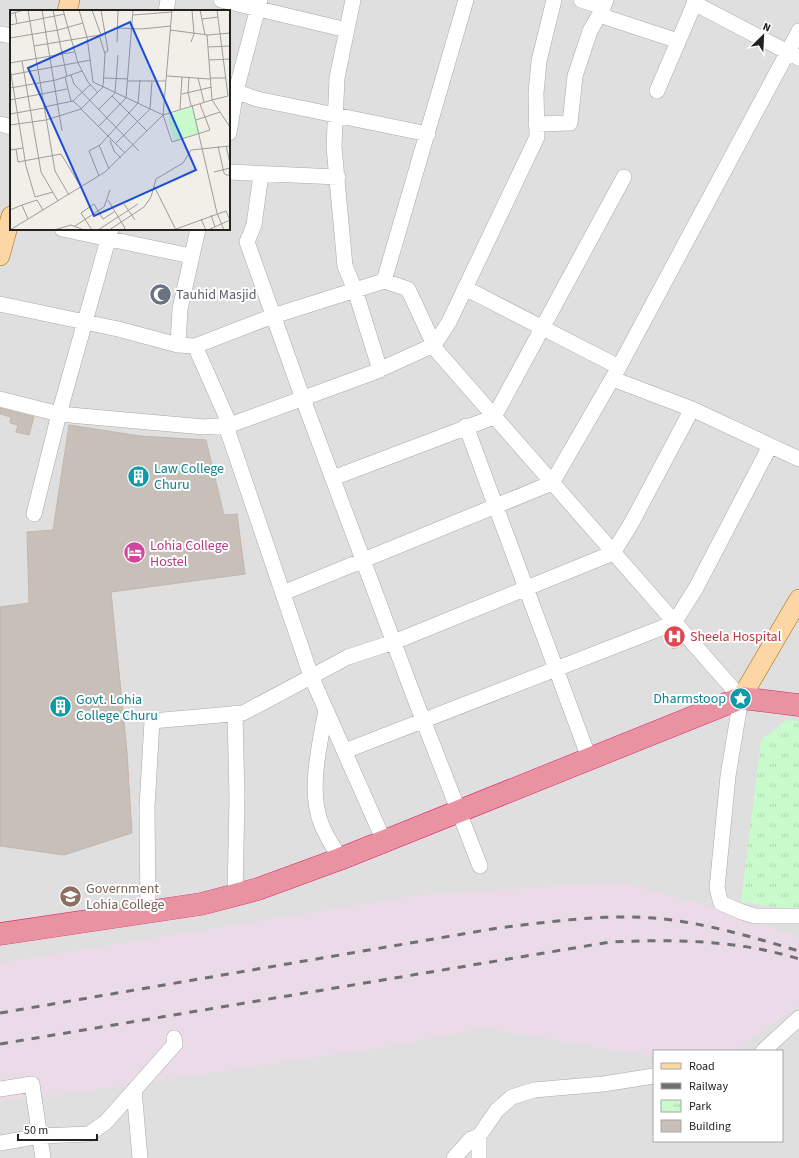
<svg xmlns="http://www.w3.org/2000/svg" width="799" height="1158" viewBox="0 0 799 1158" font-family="'Source Sans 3',sans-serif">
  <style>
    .residential { fill: #e0dfdf; fill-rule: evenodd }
    .railway { fill: #ebdbe8 }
    .park { fill: url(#park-tufts) }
    .building { fill: #c7bfb8; stroke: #c4b6ab }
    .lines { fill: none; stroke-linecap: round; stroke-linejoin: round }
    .minor-casing { stroke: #a9a9a9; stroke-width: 16 }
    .major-casing { stroke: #a06b00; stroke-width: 20 }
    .highway-casing { stroke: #dc2a67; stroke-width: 23 }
    .minor { stroke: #fff; stroke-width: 15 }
    .major { stroke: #fcd6a4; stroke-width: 19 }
    .highway { stroke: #e892a2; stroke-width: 22 }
    .rail { stroke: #707070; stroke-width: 3; stroke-dasharray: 8 8; stroke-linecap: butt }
    .labels { text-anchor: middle; stroke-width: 4; stroke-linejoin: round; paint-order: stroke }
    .worship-label { font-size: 14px; fill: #5b616d; stroke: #fff; text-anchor: start }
    .culture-label { font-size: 14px; fill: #0d838f; stroke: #fff; text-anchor: start }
    .hotel-label { font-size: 14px; fill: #b23c85; stroke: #fff; text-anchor: start }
    .health-label { font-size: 14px; fill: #be3a42; stroke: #fff; text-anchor: start }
    .education-label { font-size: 14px; fill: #785e54; stroke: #fff; text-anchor: start }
    .inset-road { fill: none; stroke: #9f9d99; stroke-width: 1 }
    .view { fill: #1d4ed8; fill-opacity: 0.15; stroke: #1d4ed8; stroke-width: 2 }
    .inset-edge { fill: none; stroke: #222; stroke-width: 2 }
  </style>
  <defs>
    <pattern id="park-tufts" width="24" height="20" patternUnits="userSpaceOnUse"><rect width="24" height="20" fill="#c8facc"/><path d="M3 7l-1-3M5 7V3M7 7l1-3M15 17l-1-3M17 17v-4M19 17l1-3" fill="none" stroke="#acd6af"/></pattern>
  </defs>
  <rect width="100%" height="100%" fill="#f2efe9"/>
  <path class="residential" d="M0 0H799V1158H0ZM11 11H229V229H11ZM654 1051H782V1141H654Z"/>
  <path class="railway" d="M620 882 735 914 799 938V1005L735 1051H654V1057L483 1028 380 1048 75 1093 0 1100V963L419 895Z"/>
  <path class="park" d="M787 720 799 721V910L741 902 761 740Z"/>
  <path class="building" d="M0 408 34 417 29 435 16 432 18 425 10 423 11 417 0 414Z
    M69 425 140 436 206 440 224 515 237 514 245 574 111 592 127 752 132 833 64 855 0 846V607L29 603 27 532 53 530Z
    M672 633 683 645 673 649 667 635Z"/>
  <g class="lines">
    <defs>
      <path id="minor" d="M221 0 347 30
        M353 0 337 78 334 147 345 266 355 290 380 370
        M466 0 384 281 408 289 437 351 741 698 728 776 717 888 721 903 742 912 755 916H799
        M581 0 603 7
        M694 3 799 58
        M166 11 168 0
        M599 15 678 41
        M0 34 11 36
        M229 89 257 99 428 134
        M657 91 696 0
        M0 124 11 127
        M536 124 570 123 575 76 590 31 602 10 606 0
        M229 133 236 91 260 0
        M229 172 338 177
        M261 174 254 225 247 242 303 399 413 694 480 866
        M62 229 191 256
        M465 288 619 367
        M0 304 118 329 178 345 195 346 273 316 384 281
        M178 345 180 309 198 229
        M195 346 230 425
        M613 379 692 409 799 459
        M0 399 59 414 204 427 230 425 372 373 434 345 449 322 537 137 536 93 539 61 554 0
        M226 426 311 676 384 841
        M466 426 589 758
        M333 478 494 417 624 177
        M34 514 59 414 111 229
        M283 593 552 483 619 367 799 31
        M326 710C320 742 308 791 321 823 325 835 334 847 340 859
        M235 713 237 798 235 895
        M345 751 674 623 696 588 770 446
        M148 913 147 807 152 721 243 713 348 657 394 642 613 553 632 522 692 409
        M763 1051 799 1018
        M0 1089 32 1084 43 1158
        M134 1090 140 1158
        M0 1143 40 1136 89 1134 106 1122 175 1044 174 1038
        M454 1158 471 1139 479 1136 497 1110 512 1097 534 1090 603 1084 654 1076
        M479 1158V1136"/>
      <path id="major" d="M67 11 70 0
        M0 256 11 216
        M741 698 799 599"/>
      <path id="highway" d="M0 934 201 904 258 889 340 859 741 698 799 705"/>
    </defs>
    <use href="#minor" class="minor-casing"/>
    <use href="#major" class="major-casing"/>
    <use href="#highway" class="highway-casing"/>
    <use href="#minor" class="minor"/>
    <use href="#major" class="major"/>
    <use href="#highway" class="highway"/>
    <path class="rail" d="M0 1013 498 928C549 922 601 914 653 918 703 922 752 937 799 951
      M0 1044 610 942C674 939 738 940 799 959"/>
  </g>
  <defs>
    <symbol id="mosque-disc" viewBox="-11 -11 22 22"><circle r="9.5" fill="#6b7280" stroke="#fff"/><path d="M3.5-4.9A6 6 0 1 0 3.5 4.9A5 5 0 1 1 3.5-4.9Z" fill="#fff"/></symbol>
    <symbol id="building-disc" viewBox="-11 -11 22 22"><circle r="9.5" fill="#0f9aa8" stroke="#fff"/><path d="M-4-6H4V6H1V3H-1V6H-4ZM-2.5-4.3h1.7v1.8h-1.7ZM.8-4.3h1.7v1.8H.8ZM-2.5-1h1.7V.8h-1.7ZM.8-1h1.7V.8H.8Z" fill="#fff"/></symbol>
    <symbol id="hotel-disc" viewBox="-11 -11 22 22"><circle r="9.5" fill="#d1479c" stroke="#fff"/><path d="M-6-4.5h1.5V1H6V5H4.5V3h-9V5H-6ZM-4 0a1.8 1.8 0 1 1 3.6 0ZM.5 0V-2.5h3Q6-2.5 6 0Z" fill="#fff"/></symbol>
    <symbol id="hospital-disc" viewBox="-11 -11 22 22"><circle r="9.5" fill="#e0444e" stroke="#fff"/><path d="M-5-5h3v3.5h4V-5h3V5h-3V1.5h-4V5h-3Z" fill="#fff"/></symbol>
    <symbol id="sight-disc" viewBox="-11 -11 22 22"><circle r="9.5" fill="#0f9aa8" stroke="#fff"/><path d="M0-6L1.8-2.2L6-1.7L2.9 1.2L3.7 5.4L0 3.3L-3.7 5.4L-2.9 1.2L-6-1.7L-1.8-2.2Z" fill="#fff"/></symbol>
    <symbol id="university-disc" viewBox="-11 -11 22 22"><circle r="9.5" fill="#8d6e63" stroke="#fff"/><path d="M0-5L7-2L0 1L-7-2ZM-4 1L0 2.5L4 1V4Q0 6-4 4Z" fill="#fff"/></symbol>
  </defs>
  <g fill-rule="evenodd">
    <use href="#mosque-disc" x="148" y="282" width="25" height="25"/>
    <use href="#building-disc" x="126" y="464" width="25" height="25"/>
    <use href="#hotel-disc" x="122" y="540" width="25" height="25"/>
    <use href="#hospital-disc" x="662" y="624" width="25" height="25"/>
    <use href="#sight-disc" x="728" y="686" width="25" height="25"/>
    <use href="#building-disc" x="48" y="694" width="25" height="25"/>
    <use href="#university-disc" x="58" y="884" width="25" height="25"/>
  </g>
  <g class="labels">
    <g class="worship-label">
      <text x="176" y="299">Tauhid Masjid</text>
    </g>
    <g class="culture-label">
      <text x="154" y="473">Law College<tspan x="154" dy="16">Churu</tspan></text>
      <text x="726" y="703" text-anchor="end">Dharmstoop</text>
      <text x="76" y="704">Govt. Lohia<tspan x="76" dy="16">College Churu</tspan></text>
    </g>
    <g class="hotel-label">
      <text x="150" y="550">Lohia College<tspan x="150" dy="16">Hostel</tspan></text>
    </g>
    <g class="health-label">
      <text x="690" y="641">Sheela Hospital</text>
    </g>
    <g class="education-label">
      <text x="86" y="893">Government<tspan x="86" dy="16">Lohia College</tspan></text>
    </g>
  </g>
  <g transform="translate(10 10)">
    <rect width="220" height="220" fill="#f2efe9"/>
    <path d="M182 97 190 123 164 131 158 109 160 105Z" fill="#c8facc"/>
    <path class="inset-road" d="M18 0 45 161 59 185M32 0 52 121M43 0 57 67M53 0 68 53 78 72 88 83M69 0 77 27 83 72 153 105 162 132 200 120 190 94M82 0 91 25M91 0 98 41 94 43M190 0 195 25M5 2 7 14M0 4 14 0M123 5 162 2M192 9 208 7M0 15 55 4M107 18 131 19 161 16M160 20 198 25 220 23M197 25 202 90 218 86 207 0M0 28 48 20 73 13M107 32 108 0M181 32 184 24 182 0M24 36 96 24M198 37 220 36M199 50 220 49M12 51 31 162 48 191M0 53 64 42M0 58 16 156 25 187 43 182M0 65 81 50M61 65 64 74 129 141M157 66 200 69M55 67 61 91M94 68 118 69M179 68 178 82 181 96M188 68 194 92M200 68H216M118 71H156M0 78 46 70 72 61M172 84 202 77M102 86 137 121M0 90 57 79M63 91 72 99M182 95 207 203 214 220M34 97 63 91 81 74M71 99 115 143M170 99 172 67M88 100 105 83 108 45M0 104 34 98M153 105 162 0M36 110 71 99 93 77 95 44 89 25M186 110 210 102M0 115 36 110M88 117 116 88 123 0M100 130 104 141 111 148M0 133 1 140 13 138M105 134 140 99 142 71M89 135 99 159M208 136 214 163 216 165H220M216 136 220 153M6 139 8 152 51 144 71 177M204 162 220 158M89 166 79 141 90 135 128 93 130 70M144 176 166 220M98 190 115 218 113 220M114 194 125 210M0 200 12 195M201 205 205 217M18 209 12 195 27 190 33 200M191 209 196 220M65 216 94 197 100 180M166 219 216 201 220 210M0 220 95 162 153 105 202 90 220 117M44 220 61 215 74 220M82 220 71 203 84 194 93 209 104 202M88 220 128 194M99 220 134 197 141 187 146 169 173 153 181 140 220 136M198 220 220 210"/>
    <path class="view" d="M120 12 186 160 84 206 18 58Z"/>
    <rect width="220" height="220" class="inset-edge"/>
  </g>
  <rect x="653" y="1050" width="130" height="92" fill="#ffffff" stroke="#a7a7a7"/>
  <rect x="661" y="1063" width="20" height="6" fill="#fcd6a4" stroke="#a7a7a7"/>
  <text x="689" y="1070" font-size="12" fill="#222222">Road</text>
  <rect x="661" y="1083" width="20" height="6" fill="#707070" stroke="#a7a7a7"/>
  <text x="689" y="1090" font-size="12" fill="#222222">Railway</text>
  <rect x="661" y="1100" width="20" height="12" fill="url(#park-tufts)" stroke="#a7a7a7"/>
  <text x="689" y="1110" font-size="12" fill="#222222">Park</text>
  <rect x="661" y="1120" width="20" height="12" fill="#c7bfb8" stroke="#a7a7a7"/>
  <text x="689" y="1130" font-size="12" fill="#222222">Building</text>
  <g transform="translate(763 36) rotate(24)" stroke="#ffffff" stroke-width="3" paint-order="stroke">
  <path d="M0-3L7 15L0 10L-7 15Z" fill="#222222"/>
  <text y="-6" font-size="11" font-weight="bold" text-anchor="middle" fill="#222222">N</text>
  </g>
  <path d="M18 1134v6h79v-6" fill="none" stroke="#222222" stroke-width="2"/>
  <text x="24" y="1134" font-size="12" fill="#222222" stroke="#ffffff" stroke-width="3" paint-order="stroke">50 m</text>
</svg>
